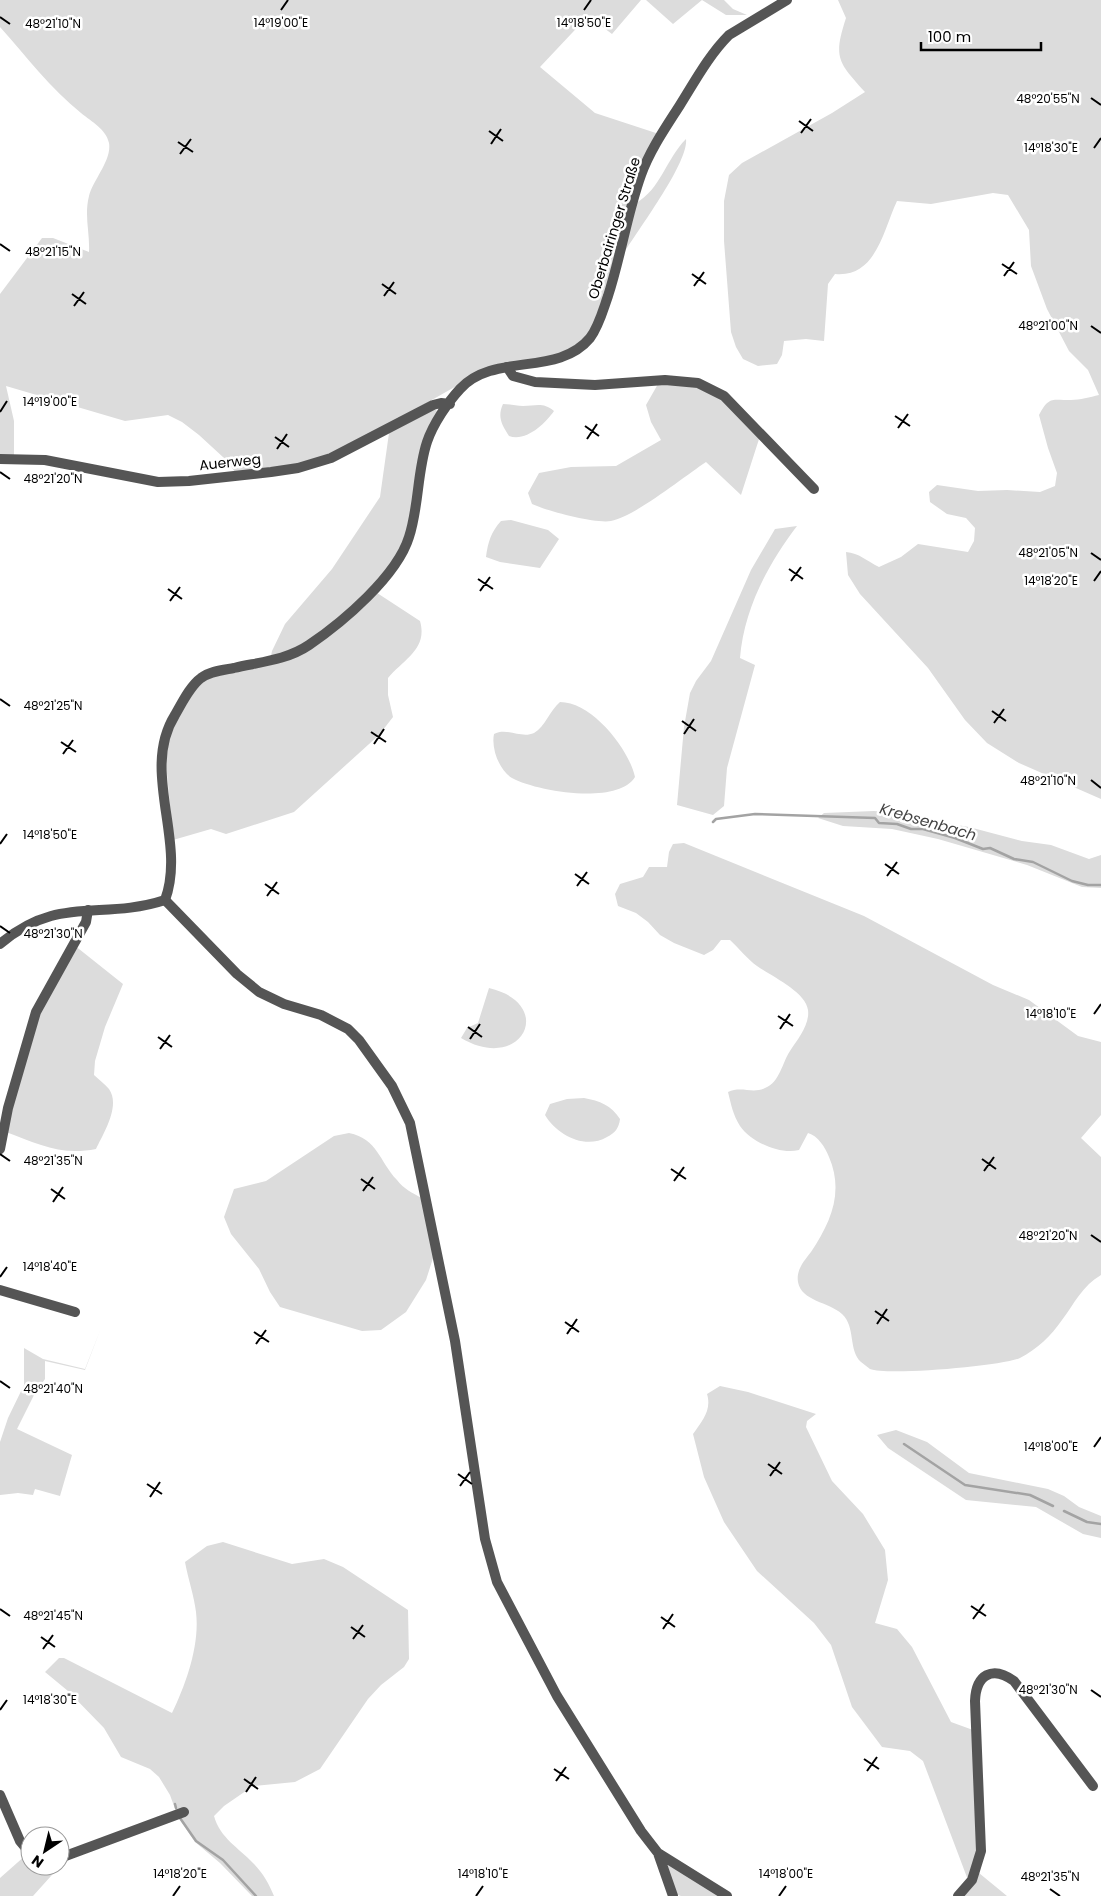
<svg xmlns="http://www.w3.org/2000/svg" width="1101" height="1896" viewBox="0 0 1101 1896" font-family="Poppins,sans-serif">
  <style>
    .green { fill: #dcdcdc }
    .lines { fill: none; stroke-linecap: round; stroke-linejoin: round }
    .stream { stroke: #a3a3a3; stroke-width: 2.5 }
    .minor { stroke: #555; stroke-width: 10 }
    .tertiary { stroke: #555; stroke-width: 10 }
    .ticks { fill: none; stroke: #000; stroke-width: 2 }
    .labels { text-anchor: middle; stroke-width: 5; stroke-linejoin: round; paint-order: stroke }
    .street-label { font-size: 14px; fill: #000; stroke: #fff }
    .water-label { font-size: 15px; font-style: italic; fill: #444; stroke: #fff }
    .ticks-label { font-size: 12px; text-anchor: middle; fill: #000; stroke: #fff; stroke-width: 5; stroke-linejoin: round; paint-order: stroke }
  </style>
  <rect width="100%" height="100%" fill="#fff"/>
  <path class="green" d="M0 0H641L612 34 588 16 540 67 595 113 659 134 600 311 585 339 561 354 460 384 347 448 301 464 236 473 224 458 199 435 182 422 168 415 125 421 6 386 14 421V456L0 457V294L42 238H53L89 252C90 232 84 216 89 196 93 180 112 160 109 143 106 129 92 122 81 113 51 89 26 56 0 27Z
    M646 0H702L673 24Z
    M702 0H724L733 9 747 15H726Z
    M838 0H1101V799L1019 763 987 743 965 720 928 668 860 594 848 575 846 552C859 553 867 561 879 567L901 557 918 544 968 552 974 541 975 528 966 518 947 514 930 502 929 492 937 485 978 491 1007 490 1040 492 1055 486 1057 473 1048 448 1039 415C1049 396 1052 400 1071 400 1080 400 1090 397 1099 395L1088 370 1069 351 1047 309 1031 266 1029 230 1008 195 993 193 931 204 897 201C883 231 876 278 835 274L828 284 824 341 806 339 784 341 782 355 777 364 758 366 743 359 736 347 731 332 724 241V201L729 175 742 163 832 113 865 92C838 62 833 58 846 18Z
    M686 139C689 162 638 230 624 253L636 203C661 189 666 159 686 139Z
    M658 384 700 386 725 400 760 436 741 495 706 462C685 476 634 517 611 521 596 524 547 511 532 504L528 493 539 473 571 467 616 466 661 440 651 422 646 405Z
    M503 404C510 404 516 406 523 406 536 406 543 402 554 411 545 424 526 442 509 436 502 425 497 417 503 404Z
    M435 409 438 412 401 551 371 589 420 621C428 649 404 659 388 678V695L393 717 379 735 294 812 226 834 211 829 173 840 166 762 169 730 199 684 210 677 269 665 272 651 285 624 332 569 380 497 389 433Z
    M511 520 548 530 559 539 540 568 500 562 486 557C488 542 491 532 501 521Z
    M797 526C768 564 744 609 740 658L755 665 727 768 724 806 713 815 677 805 684 727 690 693 696 681 711 661 751 570 775 529Z
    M560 702C592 702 629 749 635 777 618 805 538 792 512 778 499 770 491 748 494 734 507 727 521 739 534 733 545 727 550 710 560 702Z
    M874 811 915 815 939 822 969 827 1022 841 1051 845 1089 859 1101 855V888L1082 887 1027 865 938 839 892 829 843 826 818 818 824 813Z
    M684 843 864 916 993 985 1029 1000 1078 1036 1101 1042V1115L1081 1138 1101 1157V1275C1083 1285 1074 1304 1062 1320 1051 1336 1037 1349 1020 1358 1003 1366 887 1376 870 1369 867 1367 864 1364 861 1362 848 1350 856 1327 842 1314 829 1302 801 1301 798 1282 796 1270 804 1261 811 1252 831 1222 844 1192 829 1157 825 1147 818 1136 808 1133L799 1150C780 1155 751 1142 740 1126 733 1115 731 1104 728 1092 741 1086 753 1094 765 1088 780 1082 782 1063 790 1051 797 1040 810 1025 808 1010 806 992 771 976 757 966 747 959 739 948 730 940H721L713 950 704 955 674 943 660 935 648 922 636 913 618 906 615 894 620 884 643 877 649 867H667L669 852 673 844Z
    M74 945 123 984 105 1027 95 1061 94 1075C99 1080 105 1084 109 1089 121 1106 103 1134 96 1149 61 1156 38 1144 6 1132L39 1009Z
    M489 988C557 1004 522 1074 461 1038L467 1028 478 1023Z
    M584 1098C600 1101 611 1105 620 1119 619 1128 615 1133 607 1137 585 1150 557 1135 545 1115L550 1104 567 1099Z
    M349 1133C378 1139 379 1161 397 1180 404 1189 412 1193 422 1198L434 1255 426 1280 406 1312 381 1330 362 1331 280 1307 270 1292 259 1269 231 1234 224 1217 234 1189 266 1181 334 1136Z
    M101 1328 85 1370 45 1361V1379L34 1395 17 1429 72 1455 60 1496 35 1489 33 1495 18 1493 0 1495V1442L8 1418 24 1385V1348L43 1359 85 1369Z
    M720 1386 748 1392 816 1414 807 1421 806 1427 832 1481 863 1514 885 1550 888 1580 875 1623 897 1629 912 1647 951 1722 973 1730 978 1854 968 1880 923 1761 910 1751 882 1747 852 1707 831 1645 814 1623 757 1571 724 1522 704 1477 693 1434C702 1421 712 1410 707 1394Z
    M896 1430 927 1442 969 1473 1048 1489 1064 1496 1079 1507 1101 1516V1538L1083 1534 1036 1507 966 1500 888 1448 877 1435Z
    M223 1542 292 1564 324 1559 343 1567 408 1610 409 1659 404 1667 381 1685 368 1699 320 1769 295 1782 253 1786 224 1806 214 1816C220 1838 239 1848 253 1863 263 1873 269 1884 274 1896H252L220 1863 195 1842 178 1817 170 1795 159 1777 150 1769 121 1757 104 1728 68 1691 45 1672 59 1658H64L172 1713C186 1684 200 1645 196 1612 194 1595 188 1579 185 1562L207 1546Z
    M26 1855 30 1857V1866H60L33 1896H0V1878Z
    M670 1864 722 1896H681L675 1894 666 1866Z
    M979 1873 1007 1896H963Z"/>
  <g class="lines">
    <path class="stream" d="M713 822 716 819 755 814 875 818 879 823 897 824 911 829H923L955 838 983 849 990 848 1014 859 1033 862 1072 881 1088 885H1101
      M904 1444 965 1485 1030 1495 1053 1506
      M1064 1511 1087 1522 1101 1524
      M175 1804 176 1808
      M180 1818 196 1841 223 1860 256 1896"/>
    <path class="minor" d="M507 367 513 376 535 382 595 385 665 380 698 383 724 396 814 489
      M165 900 237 974 259 992 284 1004 321 1015 348 1029 359 1040 392 1086 410 1123 455 1341 485 1539 497 1582 557 1696 641 1831 658 1853 727 1896
      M0 1149 8 1108 36 1012 86 922 88 910
      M0 1290 75 1312
      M0 1795 20 1841 30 1853
      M658 1853 673 1896
      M60 1858 184 1812
      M958 1896 972 1880 981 1851 975 1701C976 1675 992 1665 1014 1681L1093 1786"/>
    <path class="tertiary" d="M0 459 45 460 158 482 189 481 271 472 298 468 331 458 433 405 441 403 450 404
      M0 944C59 894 101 921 165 900 187 841 140 771 175 715 182 703 190 686 201 678 210 671 223 670 234 668 260 662 287 660 309 645 343 622 397 576 409 537 419 507 417 472 427 442 433 424 448 402 460 389 494 352 558 377 590 338 599 326 603 310 608 296 621 256 627 214 641 175 650 150 666 127 680 105 695 81 709 55 729 35L787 0"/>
  </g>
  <path class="ticks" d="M281 10 288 0M584 10 591 0M0 17 10 24M1091 98 1101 105M799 121 813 131M489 131 503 141M801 133 811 119M178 142 193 152M491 144 501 129M1094 148 1101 138M180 154 191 139M0 244 10 251M1002 264 1017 274M692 274 706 284M1004 276 1014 262M382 284 396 294M694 286 704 272M72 294 86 304M384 296 394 282M74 306 84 292M1091 326 1101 333M0 412 7 401M895 416 910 426M585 426 599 436M898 428 908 414M275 437 289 447M587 439 597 424M277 449 287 434M0 472 10 479M1091 553 1101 560M789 569 803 579M478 579 493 589M791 581 801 567M1094 581 1101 571M168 589 182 599M480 591 490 577M170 601 180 587M0 699 10 706M992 711 1006 721M682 721 696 731M994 723 1004 709M371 732 386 742M684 734 694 719M61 742 76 752M374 744 384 729M63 754 73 740M1091 780 1101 788M0 844 7 834M885 864 899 874M575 874 589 884M887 876 897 862M265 884 279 894M577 886 587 872M267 896 277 882M0 926 10 933M1094 1014 1101 1004M778 1016 793 1026M468 1027 482 1037M780 1029 790 1014M158 1037 172 1047M470 1039 480 1024M160 1049 170 1035M0 1154 10 1161M982 1159 996 1169M671 1169 686 1179M984 1171 994 1157M361 1179 375 1189M674 1181 684 1167M51 1189 65 1199M363 1191 373 1177M53 1202 63 1187M1091 1235 1101 1242M0 1277 7 1267M875 1311 889 1321M565 1322 579 1332M877 1324 887 1309M254 1332 269 1342M567 1334 577 1319M256 1344 266 1330M0 1381 10 1388M1094 1447 1101 1437M768 1464 782 1474M458 1474 472 1484M770 1476 780 1462M147 1484 162 1494M460 1486 470 1472M150 1497 160 1482M971 1606 986 1616M0 1609 10 1616M661 1617 675 1627M973 1619 984 1604M351 1627 365 1637M663 1629 673 1614M41 1637 55 1647M353 1639 363 1625M43 1649 53 1635M1091 1690 1101 1697M0 1710 7 1700M864 1759 879 1769M554 1769 569 1779M867 1771 877 1757M244 1779 258 1789M556 1781 566 1767M246 1792 256 1777M1050 1889 1060 1896M173 1896 180 1886M476 1896 483 1886M779 1896 786 1886"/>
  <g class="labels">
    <g class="street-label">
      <text transform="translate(614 228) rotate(-73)" y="5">Oberbairinger Straße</text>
      <text transform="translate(230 462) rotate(-6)" y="5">Auerweg</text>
    </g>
    <g class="water-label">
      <text transform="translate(928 822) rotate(16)" y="5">Krebsenbach</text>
    </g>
  </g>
  <g class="ticks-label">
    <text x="281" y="27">14°19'00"E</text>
    <text x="584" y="27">14°18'50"E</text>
    <text x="53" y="28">48°21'10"N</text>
    <text x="1048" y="103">48°20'55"N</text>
    <text x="1051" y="152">14°18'30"E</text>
    <text x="53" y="256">48°21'15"N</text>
    <text x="1048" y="330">48°21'00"N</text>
    <text x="50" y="406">14°19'00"E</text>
    <text x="53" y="483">48°21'20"N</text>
    <text x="1048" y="557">48°21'05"N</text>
    <text x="1051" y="585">14°18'20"E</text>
    <text x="53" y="710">48°21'25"N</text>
    <text x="1048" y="785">48°21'10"N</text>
    <text x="50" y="839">14°18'50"E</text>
    <text x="53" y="938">48°21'30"N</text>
    <text x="1051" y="1018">14°18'10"E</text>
    <text x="53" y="1165">48°21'35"N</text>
    <text x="1048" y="1240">48°21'20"N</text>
    <text x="50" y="1271">14°18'40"E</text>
    <text x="53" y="1393">48°21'40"N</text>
    <text x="1051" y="1451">14°18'00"E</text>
    <text x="53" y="1620">48°21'45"N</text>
    <text x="1048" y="1694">48°21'30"N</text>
    <text x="50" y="1704">14°18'30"E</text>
    <text x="180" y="1878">14°18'20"E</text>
    <text x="483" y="1878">14°18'10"E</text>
    <text x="786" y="1878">14°18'00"E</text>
    <text x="1050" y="1881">48°21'35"N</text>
  </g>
  <g transform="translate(45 1851) rotate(215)"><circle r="24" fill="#ffffff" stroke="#999999"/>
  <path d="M0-4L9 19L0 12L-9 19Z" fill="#000000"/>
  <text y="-8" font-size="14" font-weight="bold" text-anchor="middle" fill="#000000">N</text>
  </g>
  <path d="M921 42v8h120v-8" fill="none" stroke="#000000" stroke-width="2.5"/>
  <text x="928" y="42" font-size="15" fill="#000000" stroke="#ffffff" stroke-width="4" paint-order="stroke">100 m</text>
</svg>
